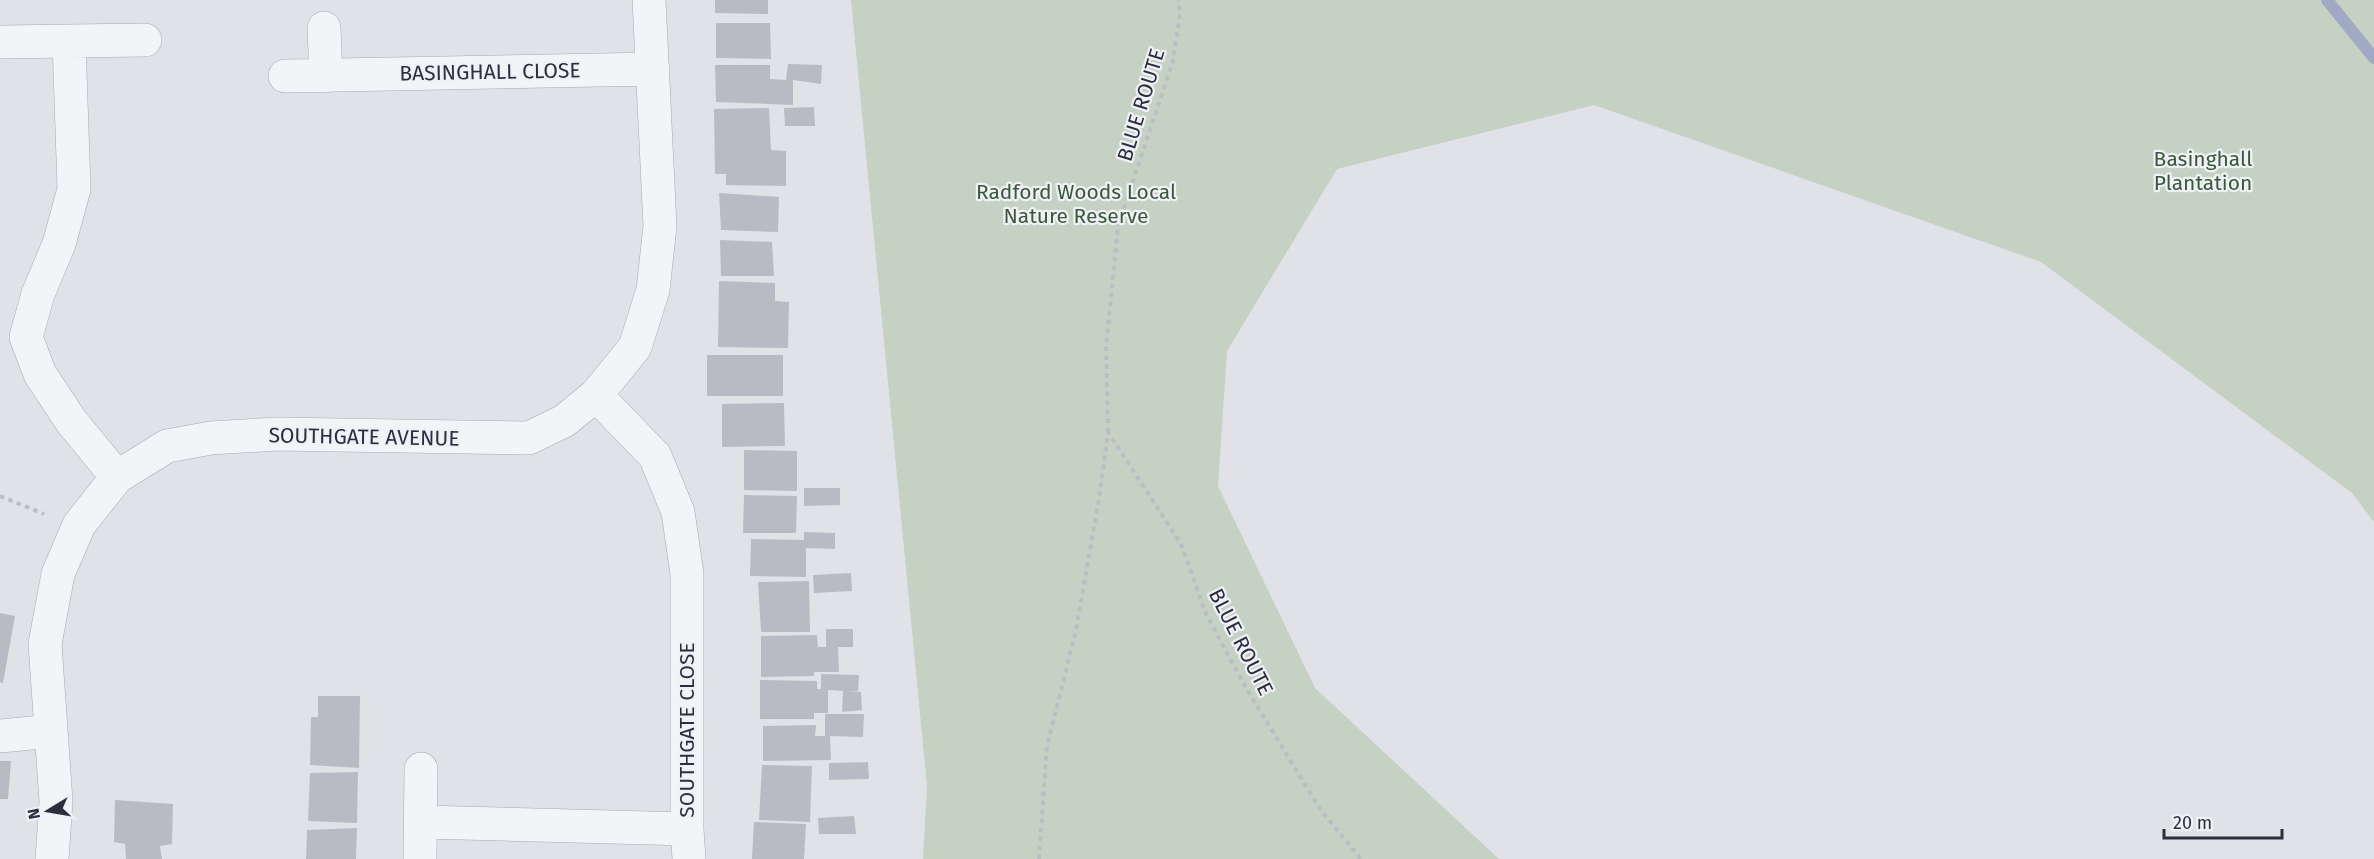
<svg xmlns="http://www.w3.org/2000/svg" width="2374" height="859" viewBox="0 0 2374 859" font-family="'Fira Sans',sans-serif">
  <style>
    .green { fill: #c4d1c3 }
    .lines { fill: none; stroke-linecap: round; stroke-linejoin: round }
    .stream { stroke: #a0aac4; stroke-width: 12 }
    .building { fill: #b9bbc4 }
    .street-casing { stroke: #a7a8b2; stroke-width: 34 }
    .path { stroke: #bbbdc3; stroke-width: 4; stroke-dasharray: 4.5 4.5; stroke-linecap: butt }
    .street { stroke: #f3f4f7; stroke-width: 33 }
    .labels { text-anchor: middle; stroke-width: 4.5; stroke-linejoin: round; paint-order: stroke }
    .street-label { font-size: 21px; fill: #2b2e3e; stroke: #f0f1f6 }
    .park-label { font-size: 21px; fill: #3a583a; stroke: #f0f1f6 }
  </style>
  <rect width="100%" height="100%" fill="#e1e2e8"/>
  <path class="green" d="M851 0H2374V522L2352 493 2041 262 1594 105 1337 169 1227 351 1218 486 1315 688 1499 859H923L927 786Z"/>
  <g class="lines">
    <path class="stream" d="M2327 0 2374 58"/>
  </g>
  <path class="building" d="M715 0H768V14L715 13Z
    M716 23H770L771 59 716 58Z
    M788 64 822 65 821 84 793 80V105L716 102 715 65H770V79L786 80Z
    M814 107 815 126H785L784 108Z
    M769 108 771 150 786 151V186L726 185V174H715L714 109Z
    M719 193 779 197 778 232 721 230Z
    M720 240 772 242 774 276H721Z
    M719 281 775 283V301L789 302 788 348 718 347Z
    M707 355H783V396H707Z
    M784 403 785 446 722 447V404Z
    M744 450 797 451V491L744 490Z
    M804 488H840V505L804 506Z
    M744 495 797 496 796 533H743Z
    M804 532 835 533V549L806 548V577L750 576 751 539 804 540Z
    M851 573 852 591 814 593 813 575Z
    M809 581 810 632H761L758 582Z
    M0 613 15 616 3 683 0 682Z
    M826 629H853V647H838L839 672H814V676L761 677V636L817 635 818 647H826Z
    M821 674 859 675 858 691H849L861 692 862 710 842 712 843 691 828 690V713H814V719H760V680L817 681V689H821Z
    M318 696H360L359 768 310 765 311 717H318Z
    M825 714H864L863 737 830 736 831 760 763 761V726L816 725 815 736H825Z
    M0 761H11L8 799H0Z
    M868 762 869 779 829 780V763Z
    M762 765 812 766 810 822 759 820Z
    M358 772 357 823 308 821 310 773Z
    M115 800 173 804 172 844 160 846 162 859H126L125 844 114 842Z
    M854 816 856 834H819L818 818Z
    M754 822 806 824 804 859H752Z
    M357 828 356 859H306L307 830Z"/>
  <g class="lines">
    <defs>
      <path id="street" d="M324 28 326 76
        M69 41 145 40
        M0 42 69 41 74 189 59 244 38 294 26 337 40 374 71 421 117 477
        M285 76 653 69
        M596 395 655 456 678 512 687 574V829L689 859
        M0 736 51 731
        M421 822 687 829
        M52 859 56 801 45 644 58 574 79 525 117 477 167 446 211 438 277 434 529 438 564 421 596 395 635 347 653 290 660 226 649 0
        M420 859 421 769"/>
    </defs>
    <use href="#street" class="street-casing"/>
    <path class="path" d="M1108 432 1106 347 1118 226 1173 61 1180 13 1178 0
      M0 496 44 514
      M1039 859 1047 746 1076 630 1099 499 1108 432 1181 544 1206 614 1246 688 1320 809 1361 859"/>
    <use href="#street" class="street"/>
  </g>
  <g class="labels">
    <g class="street-label">
      <text transform="translate(490 72) rotate(-1)" y="7">BASINGHALL CLOSE</text>
      <text transform="translate(1141 105) rotate(-73)" y="7">BLUE ROUTE</text>
      <text transform="translate(364 437) rotate(1)" y="7">SOUTHGATE AVENUE</text>
      <text transform="translate(1241 642) rotate(63)" y="7">BLUE ROUTE</text>
      <text transform="translate(687 730) rotate(-90)" y="7">SOUTHGATE CLOSE</text>
    </g>
    <g class="park-label">
      <text x="2203" y="166">Basinghall<tspan x="2203" dy="24">Plantation</tspan></text>
      <text x="1076" y="199">Radford Woods Local<tspan x="1076" dy="24">Nature Reserve</tspan></text>
    </g>
  </g>
  <g transform="translate(48 811) rotate(259)" stroke="#f0f1f6" stroke-width="4.5" paint-order="stroke">
  <path d="M0-4.5L10 22L0 15L-10 22Z" fill="#2b2e3e"/>
  <text y="-9" font-size="16" font-weight="bold" text-anchor="middle" fill="#2b2e3e">N</text>
  </g>
  <path d="M2164 829v9h118v-9" fill="none" stroke="#2b2e3e" stroke-width="3"/>
  <text x="2173" y="829" font-size="18" fill="#2b2e3e" stroke="#f0f1f6" stroke-width="4.5" paint-order="stroke">20 m</text>
</svg>
